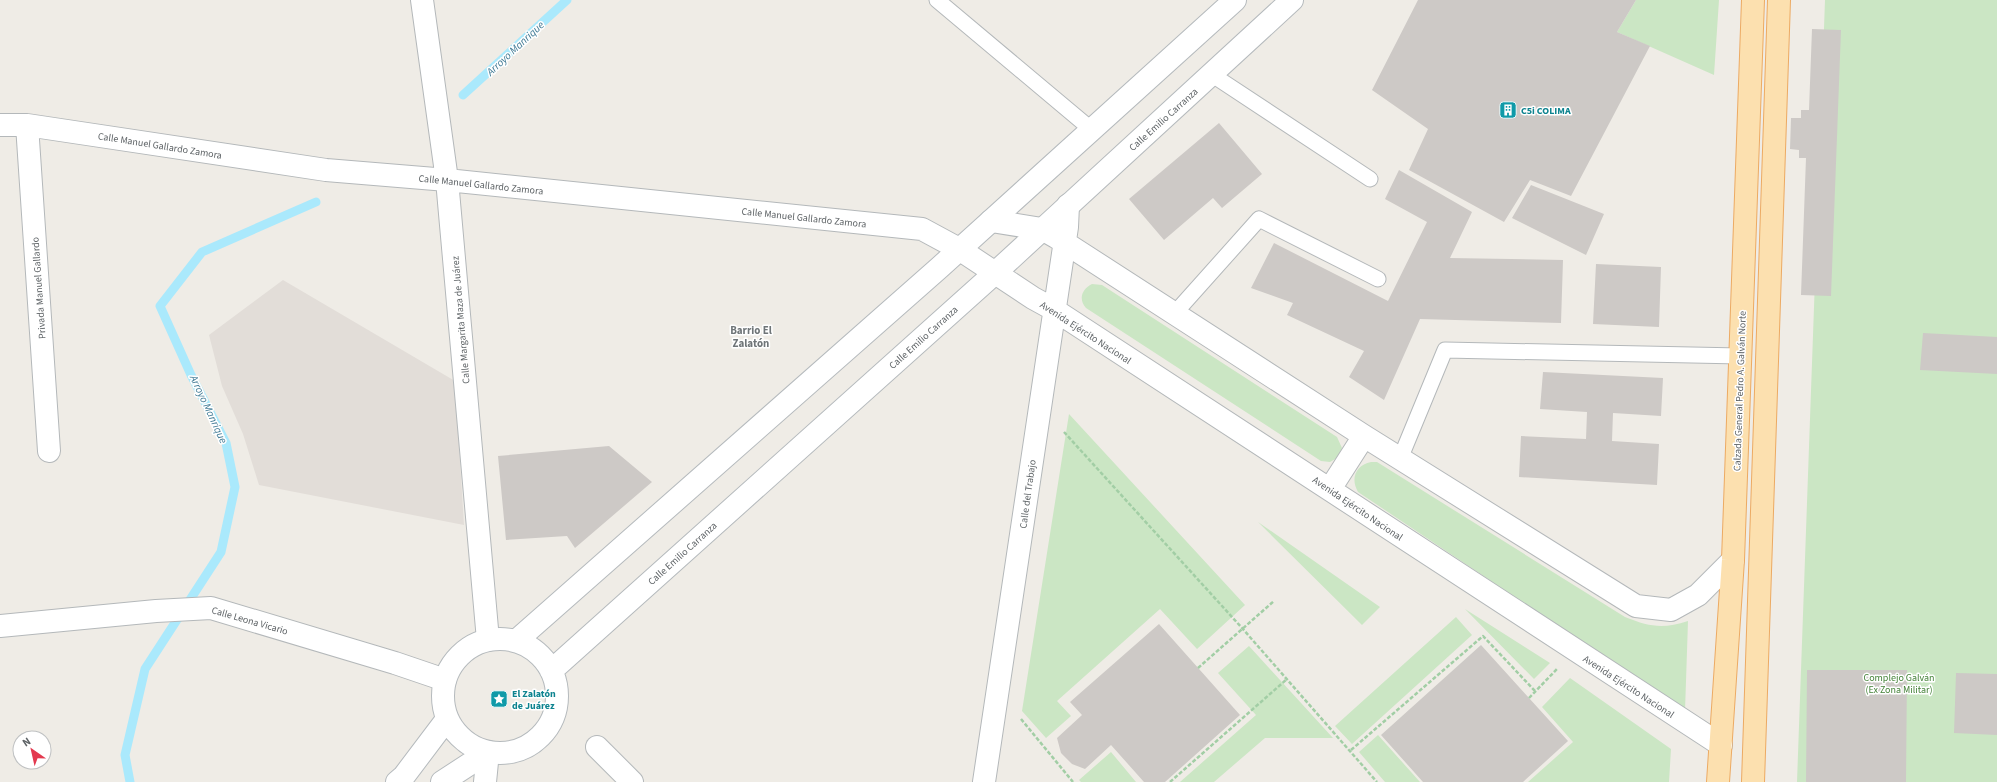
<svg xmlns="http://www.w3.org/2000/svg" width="1997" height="782" viewBox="0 0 1997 782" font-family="'Source Sans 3',sans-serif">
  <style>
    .education { fill: #e2ddd8 }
    .green { fill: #cbe6c4 }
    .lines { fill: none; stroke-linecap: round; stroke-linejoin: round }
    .stream { stroke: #aae9fc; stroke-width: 9 }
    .building { fill: #cdc9c6 }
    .service-casing { stroke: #b4b8ba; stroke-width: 17 }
    .pedestrian-casing { stroke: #b4b8ba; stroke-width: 24 }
    .minor-casing { stroke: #b4b8ba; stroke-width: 24 }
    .secondary-casing { stroke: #b5babd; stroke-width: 24 }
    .primary-casing { stroke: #ecaa63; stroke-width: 24 }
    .path { stroke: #a2cea5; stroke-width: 2.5; stroke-dasharray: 4 2; stroke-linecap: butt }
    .service { stroke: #fff; stroke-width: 15 }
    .pedestrian { stroke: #fff; stroke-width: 22 }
    .minor { stroke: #fff; stroke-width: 22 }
    .secondary { stroke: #fff; stroke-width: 22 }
    .primary { stroke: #fce0af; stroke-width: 22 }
    .labels { text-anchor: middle; stroke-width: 3; stroke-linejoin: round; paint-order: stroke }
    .culture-label { font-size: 10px; font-weight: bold; fill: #0d838f; stroke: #fff; text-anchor: start }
    .street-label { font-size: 10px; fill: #5e6366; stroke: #fff }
    .park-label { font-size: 10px; fill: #448238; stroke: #fff }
    .water-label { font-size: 11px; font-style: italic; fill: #3e7994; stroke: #fff }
    .neighbourhood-label { font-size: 11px; font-weight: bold; fill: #6f7578; stroke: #fff }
  </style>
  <rect width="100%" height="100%" fill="#efece6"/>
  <path class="education" d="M283 280 455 381 464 525 259 485 243 434 222 386 209 335Z"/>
  <path class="green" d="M1636 0H1719L1714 75 1617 32Z
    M1825 0H1997V782H1797Z
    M1092 284 1102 285 1337 437 1342 448 1337 458 1330 462 1321 461 1086 308C1078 299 1082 289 1092 284Z
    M1069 414 1245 605 1197 649 1160 609 1057 701 1071 716 1046 738 1022 711Z
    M1371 462H1377L1625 617C1650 627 1663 629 1688 621L1685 711 1358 492C1350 478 1356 465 1371 462Z
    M1258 522 1380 607 1362 625Z
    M1465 609 1550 663 1534 679Z
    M1456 617 1472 635 1352 744 1335 726Z
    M1249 646 1333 738H1265L1214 782H1180L1256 715 1218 673Z
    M1570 678 1671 749 1669 782H1528L1573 742 1542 707Z
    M1378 735 1420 782H1385L1359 752Z
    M1111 752 1136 782H1081L1079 780Z"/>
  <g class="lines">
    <path class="stream" d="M463 95 567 0
      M130 782 125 755 145 669 221 552 235 487 226 443 191 375 160 306 202 252 316 202"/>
  </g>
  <path class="building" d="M1418 0H1636L1617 32 1650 46 1571 196 1530 180 1504 222 1409 170 1428 129 1372 90Z
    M1812 29 1841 30 1831 296 1801 295 1806 158H1799V150L1790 149 1791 118H1801V110H1809Z
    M1219 123 1262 174 1222 208 1213 198 1164 240 1129 199Z
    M1399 170 1472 212 1450 258 1563 260 1561 323 1420 319 1384 400 1349 377 1364 351 1287 315 1293 303 1251 288 1274 243 1388 301 1427 222 1385 199Z
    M1531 185 1604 214 1586 255 1512 218Z
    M1596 264 1661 267 1659 327 1593 324Z
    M1923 333 1997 337V374L1920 370Z
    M1543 372 1663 378 1661 416 1613 413 1612 441 1659 444 1657 485 1519 477 1521 436 1586 439 1587 412 1540 409Z
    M609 446 652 482 575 548 567 536 506 540 498 456Z
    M1159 624 1240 715 1165 782H1144L1111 745 1085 769 1072 764 1061 753 1057 738 1082 715 1070 702Z
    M1481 645 1568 741 1523 782H1423L1381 735Z
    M1807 670H1907L1906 782H1806Z
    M1956 673 1997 674V735L1954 733Z"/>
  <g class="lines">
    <defs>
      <path id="service" d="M937 0 1092 130
        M1211 74 1370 179
        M1175 313 1259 219 1378 279
        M1400 459 1445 350 1740 356"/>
      <path id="pedestrian" d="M597 747 632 782"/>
      <path id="minor" d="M422 0 447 180 488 640
        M0 125H27L326 170 447 180 922 229 959 249 1033 298 1053 309 1721 745
        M27 125 49 451
        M991 221 1042 229 1056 237 1364 436 1636 606 1671 610 1698 595 1733 560
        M1330 489 1364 436
        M0 626 156 611 211 608 395 663 445 680
        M485 782 488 752
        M984 782 1067 227 1068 205"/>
      <path id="secondary" d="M443 696a57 57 0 1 1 114 0a57 57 0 1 1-114 0Z
        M516 641 939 268 1235 0
        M551 671 995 273 1292 0
        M397 782 404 776 447 719
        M442 782 488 752"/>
      <path id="primary" d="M1718 782 1733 560 1753 0
        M1753 782 1779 0"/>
    </defs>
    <use href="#service" class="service-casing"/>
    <use href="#pedestrian" class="pedestrian-casing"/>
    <use href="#minor" class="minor-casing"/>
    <use href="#secondary" class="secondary-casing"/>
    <use href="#primary" class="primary-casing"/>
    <path class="path" d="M1064 432 1242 628 1377 782
      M1198 668 1274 601
      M1529 698 1557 669
      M1021 719 1073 782
      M1351 750 1483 636 1535 691
      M1170 782 1287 679"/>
    <use href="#service" class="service"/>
    <use href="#pedestrian" class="pedestrian"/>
    <use href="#minor" class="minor"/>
    <use href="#secondary" class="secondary"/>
    <use href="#primary" class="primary"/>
  </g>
  <defs>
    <symbol id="building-square" viewBox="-11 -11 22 22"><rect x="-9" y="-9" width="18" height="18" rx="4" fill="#0f9aa8" stroke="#fff"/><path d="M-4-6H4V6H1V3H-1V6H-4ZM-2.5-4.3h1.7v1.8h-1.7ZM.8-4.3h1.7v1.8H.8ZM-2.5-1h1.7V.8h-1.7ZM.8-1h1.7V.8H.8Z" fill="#fff"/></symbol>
    <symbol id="sight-square" viewBox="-11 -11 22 22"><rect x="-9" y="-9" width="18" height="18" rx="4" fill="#0f9aa8" stroke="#fff"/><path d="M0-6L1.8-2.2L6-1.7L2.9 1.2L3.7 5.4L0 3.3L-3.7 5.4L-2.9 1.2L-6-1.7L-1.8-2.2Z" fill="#fff"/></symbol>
  </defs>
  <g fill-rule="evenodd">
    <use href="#building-square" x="1498" y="100" width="20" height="20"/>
    <use href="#sight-square" x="489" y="689" width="20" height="20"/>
  </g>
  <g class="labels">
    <g class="culture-label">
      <text x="1521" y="114">C5i COLIMA</text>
      <text x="512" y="697">El Zalatón<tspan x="512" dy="12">de Juárez</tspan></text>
    </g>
    <g class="street-label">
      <text transform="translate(1163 119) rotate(-42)" y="4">Calle Emilio Carranza</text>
      <text transform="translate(160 145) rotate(9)" y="4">Calle Manuel Gallardo Zamora</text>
      <text transform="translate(481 184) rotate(6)" y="4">Calle Manuel Gallardo Zamora</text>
      <text transform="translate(804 217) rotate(6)" y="4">Calle Manuel Gallardo Zamora</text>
      <text transform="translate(38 288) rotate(-94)" y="4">Privada Manuel Gallardo</text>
      <text transform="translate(460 320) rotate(-95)" y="4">Calle Margarita Maza de Juárez</text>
      <text transform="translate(1086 332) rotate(33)" y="4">Avenida Ejército Nacional</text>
      <text transform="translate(923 337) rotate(-42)" y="4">Calle Emilio Carranza</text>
      <text transform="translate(1739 391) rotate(-88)" y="4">Calzada General Pedro A. Galván Norte</text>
      <text transform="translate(1027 494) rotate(-82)" y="4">Calle del Trabajo</text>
      <text transform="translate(1358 508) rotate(34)" y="4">Avenida Ejército Nacional</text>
      <text transform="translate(682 553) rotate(-42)" y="4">Calle Emilio Carranza</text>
      <text transform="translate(250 620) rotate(16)" y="4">Calle Leona Vicario</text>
      <text transform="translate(1629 686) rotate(33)" y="4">Avenida Ejército Nacional</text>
    </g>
    <g class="park-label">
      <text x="1899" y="681">Complejo Galván<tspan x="1899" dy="12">(Ex Zona Militar)</tspan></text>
    </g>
    <g class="water-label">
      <text transform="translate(515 48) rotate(-43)" y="4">Arroyo Manrique</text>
      <text transform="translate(209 409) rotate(65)" y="4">Arroyo Manrique</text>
    </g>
    <g class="neighbourhood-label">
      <text x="751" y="334">Barrio El<tspan x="751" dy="13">Zalatón</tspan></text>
    </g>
  </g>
  <g transform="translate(32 750) rotate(326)"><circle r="19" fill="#ffffff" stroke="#bfc1c2"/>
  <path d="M0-3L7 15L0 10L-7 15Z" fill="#e3394f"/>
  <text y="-6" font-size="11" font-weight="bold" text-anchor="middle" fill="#5e6366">N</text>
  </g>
</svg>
